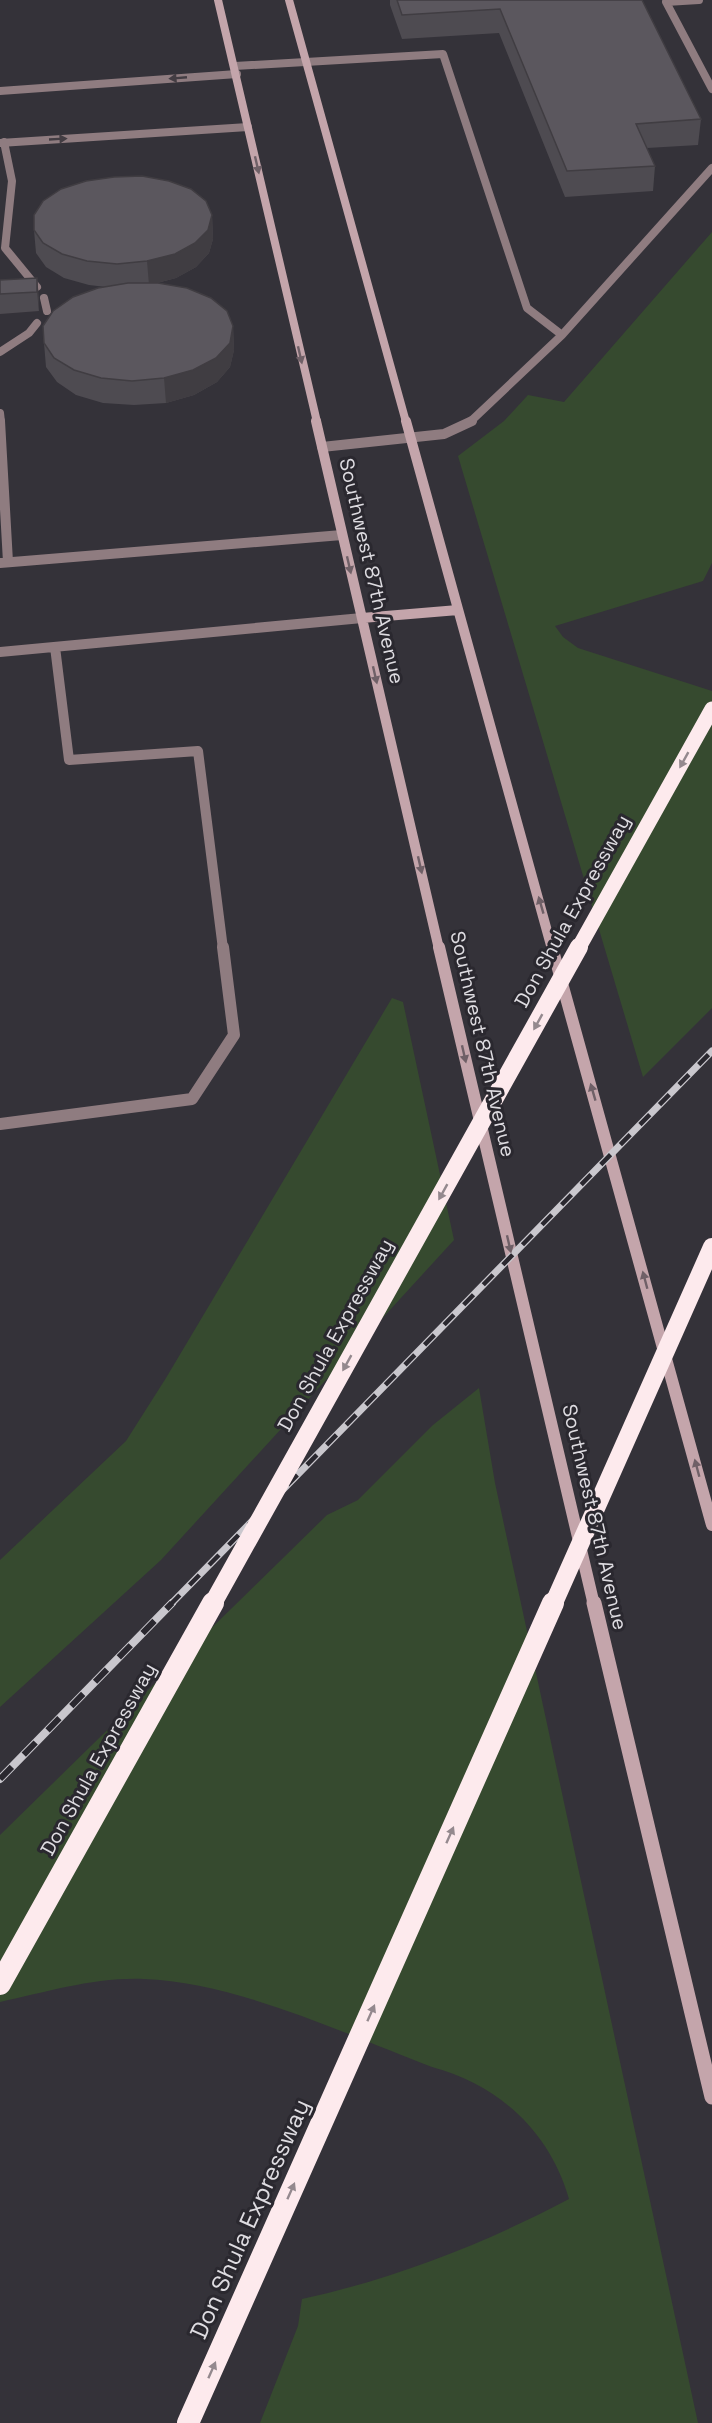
<svg xmlns="http://www.w3.org/2000/svg" width="712" height="2423" viewBox="0 0 712 2423" font-family="'Space Grotesk',sans-serif">
  <style>
    .green { fill: #364a2f }
    .lines { fill: none; stroke-linecap: round; stroke-linejoin: round }
    .service-far2 { stroke: #8f7c80; stroke-width: 8 }
    .service-far1 { stroke: #8f7c80; stroke-width: 10 }
    .service { stroke: #8f7c80; stroke-width: 12 }
    .secondary-far3 { stroke: #c4a5ab; stroke-width: 8 }
    .secondary-far2 { stroke: #c4a5ab; stroke-width: 10 }
    .secondary-far1 { stroke: #c4a5ab; stroke-width: 12 }
    .secondary { stroke: #c4a5ab; stroke-width: 15 }
    .rail-far1-casing { stroke: #c9c7cd; stroke-width: 7 }
    .rail-casing { stroke: #c9c7cd; stroke-width: 8 }
    .rail-far1 { stroke: #2a282f; stroke-width: 4.5; stroke-dasharray: 14; stroke-linecap: butt }
    .rail { stroke: #2a282f; stroke-width: 6; stroke-dasharray: 17; stroke-linecap: butt }
    .motorway-bridge-far2 { stroke: #fdeaed; stroke-width: 15 }
    .motorway-bridge-far1 { stroke: #fdeaed; stroke-width: 18 }
    .motorway-bridge { stroke: #fdeaed; stroke-width: 22 }
    .wall { fill: #4e4b51 }
    .shaded-wall { fill: #403d42 }
    .building { fill: #5b575e; stroke: #403d42; stroke-width: 1.5 }
    .oneway { fill: #433d43 }
    .oneway2 { fill: #6f6067 }
    .oneway3 { fill: #94898e }
    .labels { text-anchor: middle; stroke-width: 6; stroke-linejoin: round; paint-order: stroke }
    .street-label { font-size: 20px; fill: #dedce1; stroke: #2a282f }
    .near-street-label { font-size: 24px; fill: #dedce1; stroke: #2a282f }
  </style>
  <rect width="100%" height="100%" fill="#343239"/>
  <path class="green" d="M712 232V563L703 581 555 626 563 637 578 648 712 691V1008L643 1077 458 456 504 421 528 395 564 402Z
    M392 998 403 1002 454 1240 161 1560 0 1707V1560L126 1441 166 1378Z
    M479 1388 495 1483 698 2423H260L298 2326 302 2299C394 2279 486 2243 569 2199 550 2132 499 2085 432 2067 345 2034 236 1982 144 1979 95 1977 47 1992 0 2002V1835L327 1515 358 1500 433 1425Z"/>
  <g class="lines">
    <path class="service-far2" d="M699 0 666 2 712 89
      M235 66 443 54 527 308 562 335
      M0 91 237 74
      M4 142 12 181 5 248 37 287
      M0 143 248 127
      M44 298 47 311
      M0 352 29 333 37 323
      M0 413 1 422
      M470 422 562 335 712 168"/>
    <path class="service-far1" d="M0 421 8 562
      M322 447 444 434 472 421
      M0 563 342 535
      M55 647 69 760 198 751 223 949
      M0 652 362 618"/>
    <path class="service" d="M0 1124 192 1099 234 1035 223 947"/>
    <path class="secondary-far3" d="M218 0 317 422
      M289 0 406 422"/>
    <path class="secondary-far2" d="M316 421 439 949
      M406 421 552 949
      M362 618 458 610"/>
    <path class="secondary-far1" d="M439 947 594 1605
      M552 947 712 1525"/>
    <path class="secondary" d="M594 1603 712 2097"/>
    <defs>
      <path id="rail-far1" d="M170 1605 712 1051"/>
      <path id="rail" d="M0 1779 172 1603"/>
    </defs>
    <use href="#rail-far1" class="rail-far1-casing"/>
    <use href="#rail" class="rail-casing"/>
    <use href="#rail-far1" class="rail-far1"/>
    <use href="#rail" class="rail"/>
    <path class="motorway-bridge-far2" d="M578 949 712 709"/>
    <path class="motorway-bridge-far1" d="M212 1605 579 947
      M553 1605 712 1247"/>
    <path class="motorway-bridge" d="M0 1984 213 1603
      M188 2423 553 1603"/>
  </g>
  <path class="wall" d="M390 0H642L701 119 698 145 647 148 655 166 653 191 565 197 499 33 402 39 390 5Z
    M212 215 213 239 209 253 196 267 176 278 157 283 233 326 234 350 230 367 217 382 194 395 166 403 134 405 103 403 76 395 57 382 46 367 44 343 106 287 89 285 64 278 46 267 36 253 34 230Z
    M37 278 39 311 0 314V280Z"/>
  <path class="shaded-wall" d="M212 215 213 239 209 253 196 267 176 278 149 285 147 261Z
    M37 278 39 297V311L37 292Z
    M233 326 234 350 230 367 217 382 194 395 166 403 164 378Z"/>
  <path class="building" d="M397 0H642L701 119 636 124 655 166 567 171 500 9 402 15Z
    M142 176 169 181 191 189 206 201 212 215 208 230 195 243 175 254 147 261 117 264 87 261 62 254 43 243 34 230V215L43 201 61 189 86 181 114 177Z
    M37 278V292L0 294V280Z
    M128 283H158L187 288 211 298 227 311 233 326 230 343 216 358 193 370 164 378 132 381 101 378 74 370 54 358 44 343 43 326 53 311 73 297 98 288Z"/>
  <defs><path id="oneway-solid" d="M-6-.8H1V-3.2L6.5 0L1 3.2V.8H-6Z" transform="scale(1.5)"/></defs>
  <g class="oneway">
    <use href="#oneway-solid" transform="translate(178 78) rotate(175)"/>
    <use href="#oneway-solid" transform="translate(58 139) rotate(-3)"/>
  </g>
  <g class="oneway2">
    <use href="#oneway-solid" transform="translate(257 165) rotate(77)"/>
    <use href="#oneway-solid" transform="translate(300 355) rotate(77)"/>
    <use href="#oneway-solid" transform="translate(349 565) rotate(77)"/>
    <use href="#oneway-solid" transform="translate(375 675) rotate(77)"/>
    <use href="#oneway-solid" transform="translate(420 865) rotate(77)"/>
    <use href="#oneway-solid" transform="translate(541 905) rotate(-106)"/>
    <use href="#oneway-solid" transform="translate(464 1054) rotate(77)"/>
    <use href="#oneway-solid" transform="translate(593 1092) rotate(-106)"/>
    <use href="#oneway-solid" transform="translate(509 1244) rotate(77)"/>
    <use href="#oneway-solid" transform="translate(645 1280) rotate(-105)"/>
    <use href="#oneway-solid" transform="translate(697 1468) rotate(-105)"/>
  </g>
  <g class="oneway3">
    <use href="#oneway-solid" transform="translate(684 760) rotate(119)"/>
    <use href="#oneway-solid" transform="translate(538 1022) rotate(119)"/>
    <use href="#oneway-solid" transform="translate(443 1192) rotate(119)"/>
    <use href="#oneway-solid" transform="translate(347 1363) rotate(119)"/>
    <use href="#oneway-solid" transform="translate(450 1835) rotate(-66)"/>
    <use href="#oneway-solid" transform="translate(371 2013) rotate(-66)"/>
    <use href="#oneway-solid" transform="translate(291 2191) rotate(-66)"/>
    <use href="#oneway-solid" transform="translate(212 2370) rotate(-66)"/>
  </g>
  <g class="labels">
    <g class="street-label">
      <text transform="translate(372 571) rotate(77)" y="7">Southwest 87th Avenue</text>
      <text transform="translate(572 911) rotate(-61)" y="7">Don Shula Expressway</text>
      <text transform="translate(483 1044) rotate(77)" y="7">Southwest 87th Avenue</text>
      <text transform="translate(335 1335) rotate(-61)" y="7">Don Shula Expressway</text>
      <text transform="translate(595 1517) rotate(77)" y="7">Southwest 87th Avenue</text>
      <text transform="translate(98 1759) rotate(-61)" y="7">Don Shula Expressway</text>
    </g>
    <g class="near-street-label">
      <text transform="translate(250 2219) rotate(-66)" y="8">Don Shula Expressway</text>
    </g>
  </g>
</svg>
